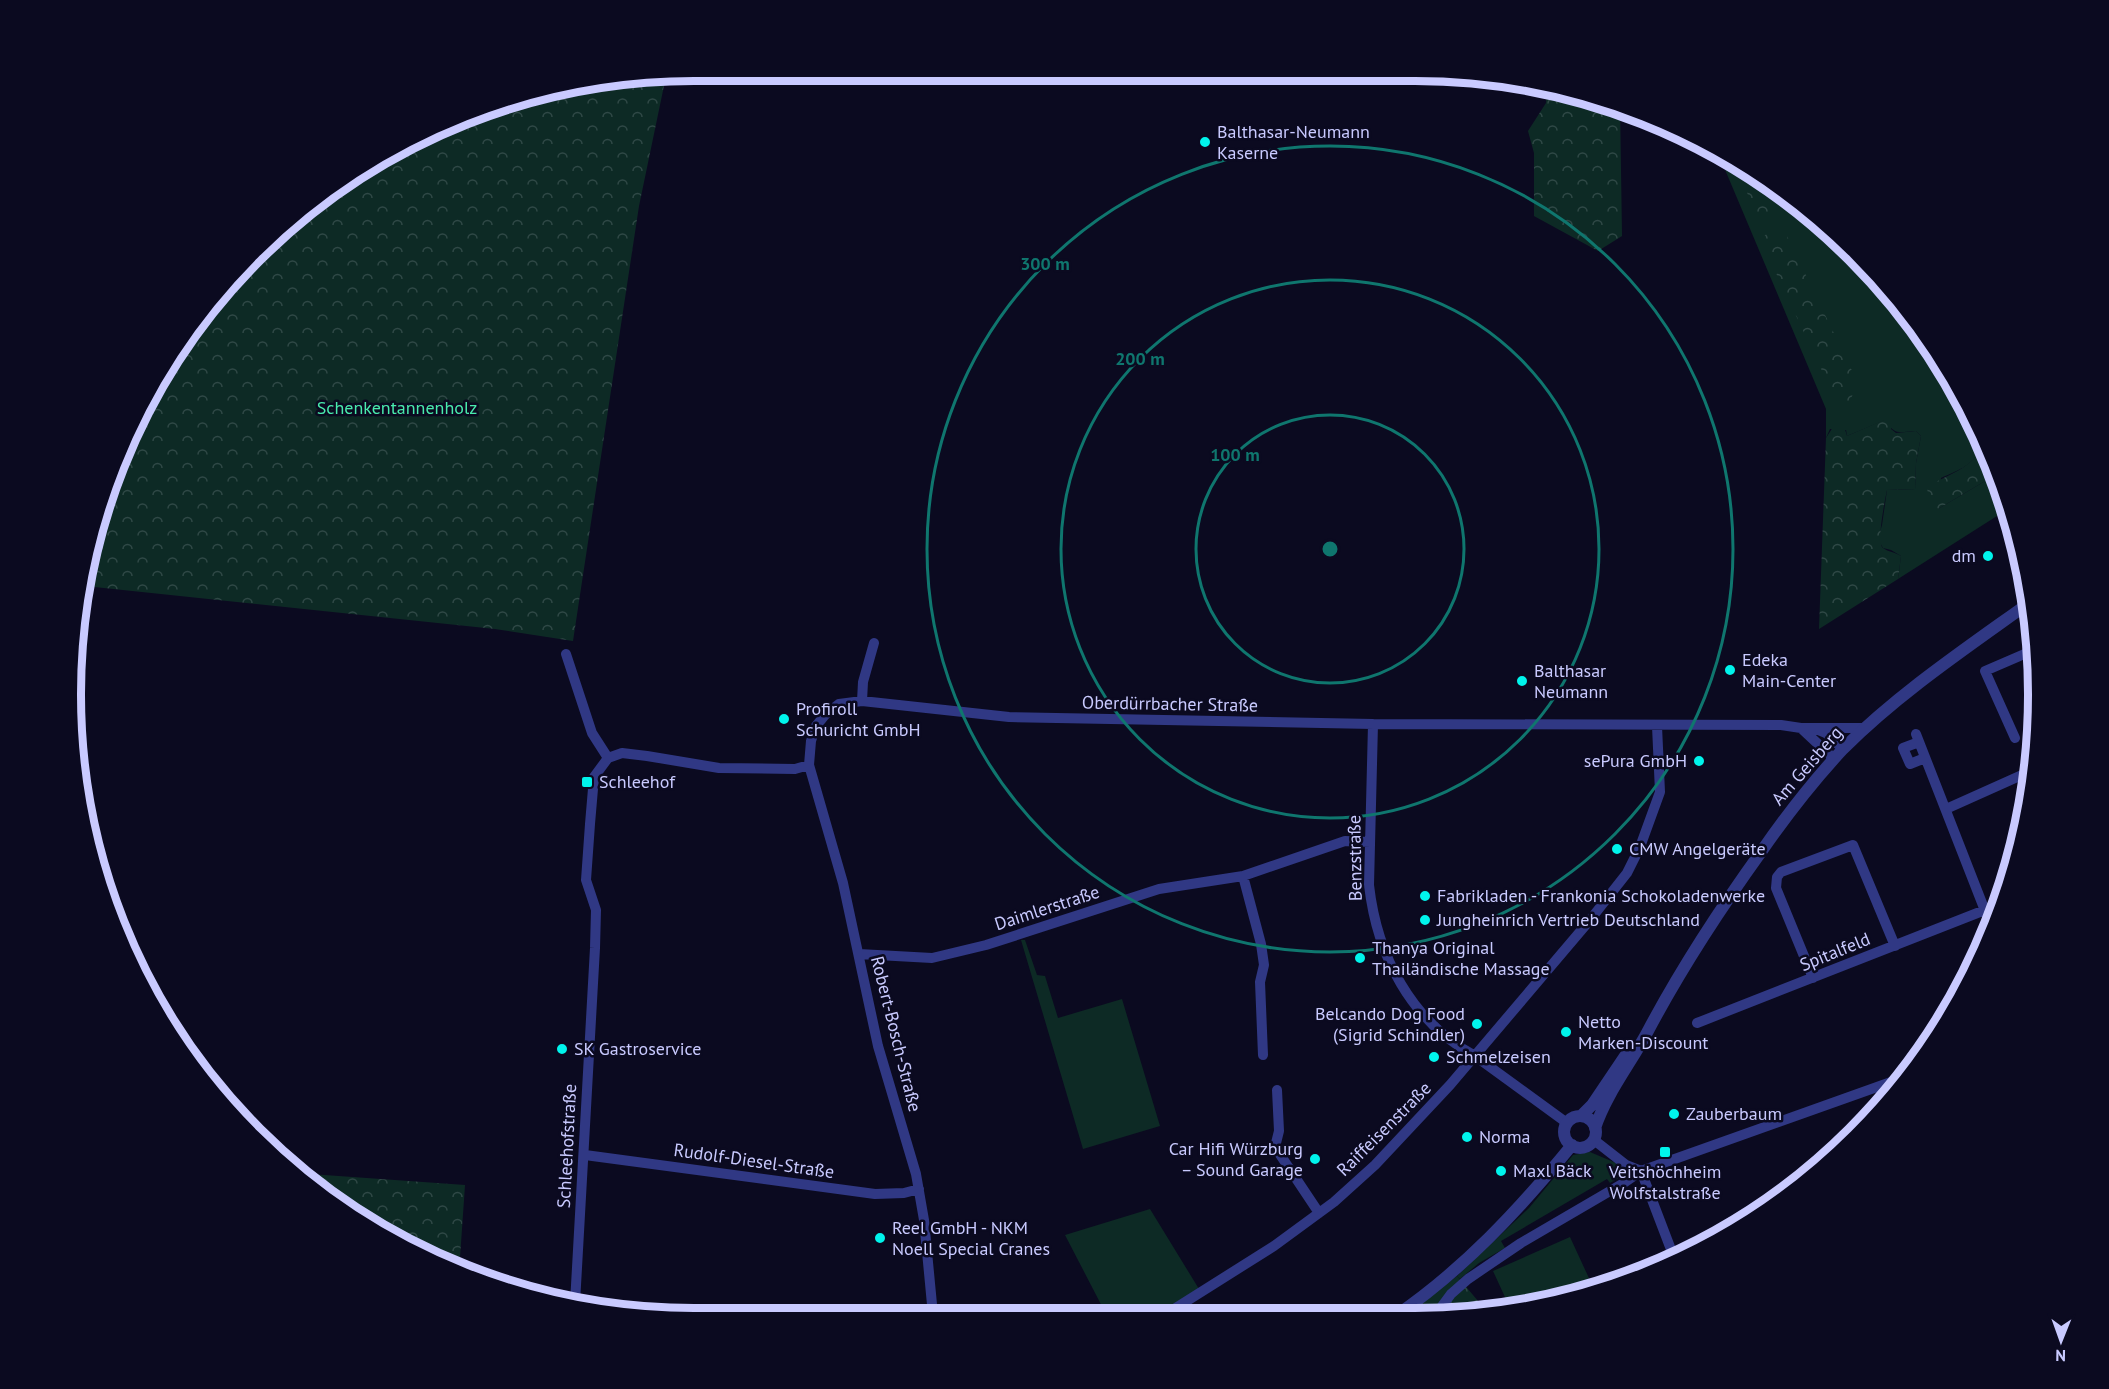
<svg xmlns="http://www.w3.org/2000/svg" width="2109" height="1389" viewBox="0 0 2109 1389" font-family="'PT Sans',sans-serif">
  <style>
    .green { fill: #0d2a25 }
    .forest { fill: url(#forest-crowns) }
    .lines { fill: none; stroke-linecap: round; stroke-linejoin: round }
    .minor { stroke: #303884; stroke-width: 10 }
    .tertiary { stroke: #303884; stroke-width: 12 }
    .ring { fill: none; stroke: #0f766e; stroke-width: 3 }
    .poi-dot { fill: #00f4ec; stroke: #0b0a20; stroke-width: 2 }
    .labels { text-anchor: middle; stroke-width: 5; stroke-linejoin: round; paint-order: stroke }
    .poi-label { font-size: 18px; fill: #c9caff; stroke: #0b0a20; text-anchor: start }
    .park-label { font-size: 18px; fill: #49ebad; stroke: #0b0a20 }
    .street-label { font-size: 18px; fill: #c9caff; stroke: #0b0a20 }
    .rim { fill: none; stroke: #c9caff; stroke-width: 8 }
    .centre { fill: #0f766e; stroke: #0b0a20; stroke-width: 3 }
    .ring-label { font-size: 18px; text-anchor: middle; font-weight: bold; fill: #0f766e; stroke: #0b0a20; stroke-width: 5; stroke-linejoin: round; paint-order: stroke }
  </style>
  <defs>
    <pattern id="forest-crowns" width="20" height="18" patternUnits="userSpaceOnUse" patternTransform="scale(1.5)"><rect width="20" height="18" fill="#0d2a25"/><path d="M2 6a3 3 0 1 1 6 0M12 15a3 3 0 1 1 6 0" fill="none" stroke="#2f4846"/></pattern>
  </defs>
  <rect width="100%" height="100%" fill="#0b0a20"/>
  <path class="green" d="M1718 153 1826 225 1909 314 1974 418 1984 444C1973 465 1962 469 1941 478L1938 509 1995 475 2008 509 1898 579 1901 556 1891 550 1883 548 1879 541V535L1882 525 1887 490 1915 489 1916 463 1921 436 1916 431C1899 432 1895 436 1885 420L1847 436 1846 430 1830 429 1826 438V409Z
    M1021 940H1025L1037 975 1045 976 1058 1018 1122 999 1160 1126 1083 1149Z
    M1590 1152 1616 1163 1620 1172 1619 1178 1610 1183 1607 1179 1501 1241 1505 1248 1479 1263 1460 1279 1457 1276 1529 1208 1573 1155Z
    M1150 1209 1199 1289 1153 1316H1144L1139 1308 1126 1316H1107L1065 1235Z
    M1570 1237 1594 1289 1576 1297 1510 1308 1493 1271Z"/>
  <path class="forest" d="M613 76H666L639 206 573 641 495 629 85 586 104 494 154 383 199 315 254 253 348 176 494 104Z
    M1547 88 1620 106 1622 236 1598 251 1534 216V153L1528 131 1546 103Z
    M1735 164 1794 204C1781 211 1772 217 1756 214Z
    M1777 231H1783L1787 236 1856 379 1855 389 1850 401 1837 404 1833 401 1831 390 1760 239 1768 233Z
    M1884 420H1891V429L1896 433 1916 431 1921 436 1916 463 1915 489 1887 490C1885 500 1876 543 1883 548 1888 552 1895 552 1901 556L1898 579 1819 629 1826 438 1835 424 1843 423 1847 436Z
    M1984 444 1995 475 1938 509 1928 495 1927 487C1950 473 1971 470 1984 444Z
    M296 1173 465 1185 459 1272 348 1214Z
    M1457 1276 1483 1307 1479 1313 1455 1317H1404Z"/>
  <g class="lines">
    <path class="minor" d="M566 654 592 733 608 758
      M862 701 863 682 874 643
      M1373 724 1369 885C1377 956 1411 1021 1475 1056L1567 1123
      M1801 728 1834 759
      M1816 729 1826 733 1843 749
      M1916 734 1991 926
      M2015 738 1985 671 2036 649
      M1919 742 1903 748 1910 764 1925 758
      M1946 809 2033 770
      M1243 876 1261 944 1264 965 1260 982 1263 1055
      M859 954 932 958 986 945 1159 889 1243 876 1345 841 1370 842
      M1813 978 1776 888 1777 877 1781 872 1853 845 1895 946
      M1697 1023 1985 910
      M1277 1090 1279 1131 1275 1147 1319 1213
      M1594 1140 1626 1165 1641 1171
      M585 1155 875 1194 904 1193 919 1189
      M1641 1171 1675 1260
      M1675 1260 1717 1238
      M575 1303 595 948 596 910 586 880 590 824 594 777 608 758 622 753 647 756 719 768 795 769 809 765
      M933 1315 924 1220 916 1174 878 1046 843 883 809 765 811 741 816 726 825 715 839 704 862 701 1009 717 1373 724 1781 725 1801 728H1866
      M1163 1316 1274 1246 1334 1202 1375 1165 1450 1085 1590 920 1627 873 1640 847 1660 792 1657 726
      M1434 1317 1451 1294 1468 1279 1521 1243 1622 1184 1641 1171 1905 1077"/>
    <path class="tertiary" d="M1581 1116 1592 1105 1625 1056
      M1564 1132a16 16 0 1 1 32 0a16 16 0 1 1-32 0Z
      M1595 1128C1607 1092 1632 1062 1649 1029 1682 967 1720 909 1761 852 1786 816 1813 781 1843 749 1898 694 1965 649 2029 603
      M1394 1317C1463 1270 1519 1210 1572 1145"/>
  </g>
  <g class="ring">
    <circle cx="1330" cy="549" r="134"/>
    <circle cx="1330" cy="549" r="269"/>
    <circle cx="1330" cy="549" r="403"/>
  </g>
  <g class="poi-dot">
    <circle cx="1205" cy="142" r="6"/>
    <circle cx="1988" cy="556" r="6"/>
    <circle cx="1730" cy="670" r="6"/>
    <circle cx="1522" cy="681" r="6"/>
    <circle cx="784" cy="719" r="6"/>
    <circle cx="1699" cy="761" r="6"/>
    <rect x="581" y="776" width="12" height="12" rx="3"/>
    <circle cx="1617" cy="849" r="6"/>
    <circle cx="1425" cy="896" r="6"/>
    <circle cx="1425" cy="920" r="6"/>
    <circle cx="1360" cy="958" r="6"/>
    <circle cx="1477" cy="1024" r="6"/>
    <circle cx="1566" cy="1032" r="6"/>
    <circle cx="562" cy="1049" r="6"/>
    <circle cx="1434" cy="1057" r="6"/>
    <circle cx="1674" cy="1114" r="6"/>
    <circle cx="1467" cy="1137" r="6"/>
    <rect x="1659" y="1146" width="12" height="12" rx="3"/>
    <circle cx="1315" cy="1159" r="6"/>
    <circle cx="1501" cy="1171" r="6"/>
    <circle cx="880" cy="1238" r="6"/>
  </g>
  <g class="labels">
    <g class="poi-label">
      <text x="1217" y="138">Balthasar-Neumann<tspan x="1217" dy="21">Kaserne</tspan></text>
      <text x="1976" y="562" text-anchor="end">dm</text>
      <text x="1742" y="666">Edeka<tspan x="1742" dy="21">Main-Center</tspan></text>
      <text x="1534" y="677">Balthasar<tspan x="1534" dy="21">Neumann</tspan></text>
      <text x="796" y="715">Profiroll<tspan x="796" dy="21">Schuricht GmbH</tspan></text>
      <text x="1687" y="767" text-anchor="end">sePura GmbH</text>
      <text x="599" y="788">Schleehof</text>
      <text x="1629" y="855">CMW Angelgeräte</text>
      <text x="1437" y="902">Fabrikladen - Frankonia Schokoladenwerke</text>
      <text x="1437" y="926">Jungheinrich Vertrieb Deutschland</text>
      <text x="1372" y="954">Thanya Original<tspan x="1372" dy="21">Thailändische Massage</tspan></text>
      <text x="1465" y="1020" text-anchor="end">Belcando Dog Food<tspan x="1465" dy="21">(Sigrid Schindler)</tspan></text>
      <text x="1578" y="1028">Netto<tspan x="1578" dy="21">Marken-Discount</tspan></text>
      <text x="574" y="1055">SK Gastroservice</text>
      <text x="1446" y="1063">Schmelzeisen</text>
      <text x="1686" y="1120">Zauberbaum</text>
      <text x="1479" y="1143">Norma</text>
      <text x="1303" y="1155" text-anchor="end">Car Hifi Würzburg<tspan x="1303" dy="21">– Sound Garage</tspan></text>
      <text x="1513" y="1177">Maxl Bäck</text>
      <text x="1665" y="1178" text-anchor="middle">Veitshöchheim<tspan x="1665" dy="21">Wolfstalstraße</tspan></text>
      <text x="892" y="1234">Reel GmbH - NKM<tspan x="892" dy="21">Noell Special Cranes</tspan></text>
    </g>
    <g class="park-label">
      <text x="397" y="414">Schenkentannenholz</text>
    </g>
    <g class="street-label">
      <text transform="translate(1170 704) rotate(1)" y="6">Oberdürrbacher Straße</text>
      <text transform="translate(1807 766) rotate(-49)" y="6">Am Geisberg</text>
      <text transform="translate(1355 858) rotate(-91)" y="6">Benzstraße</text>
      <text transform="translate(1047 908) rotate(-18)" y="6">Daimlerstraße</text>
      <text transform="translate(1835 952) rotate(-22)" y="6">Spitalfeld</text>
      <text transform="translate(896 1034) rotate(76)" y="6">Robert-Bosch-Straße</text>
      <text transform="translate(1384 1129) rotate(-45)" y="6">Raiffeisenstraße</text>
      <text transform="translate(567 1146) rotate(-87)" y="6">Schleehofstraße</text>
      <text transform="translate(754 1161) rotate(8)" y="6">Rudolf-Diesel-Straße</text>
    </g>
  </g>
  <path d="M0 0H2109V1389H0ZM694 81H1415A613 613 0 0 1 2028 694V695A613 613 0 0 1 1415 1308H694A613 613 0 0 1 81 695V694A613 613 0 0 1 694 81Z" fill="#0b0a20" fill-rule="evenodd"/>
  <path class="rim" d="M694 81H1415A613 613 0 0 1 2028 694V695A613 613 0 0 1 1415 1308H694A613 613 0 0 1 81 695V694A613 613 0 0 1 694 81Z"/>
  <circle cx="1330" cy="549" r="9" class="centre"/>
  <g class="ring-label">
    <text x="1045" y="270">300 m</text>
    <text x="1140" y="365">200 m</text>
    <text x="1235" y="461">100 m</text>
  </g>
  <g transform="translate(2061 1341) rotate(181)" stroke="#0b0a20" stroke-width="4.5" paint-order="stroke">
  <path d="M0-4.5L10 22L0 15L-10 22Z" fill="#c9caff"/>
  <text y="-9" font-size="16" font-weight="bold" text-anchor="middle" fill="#c9caff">N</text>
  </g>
</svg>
